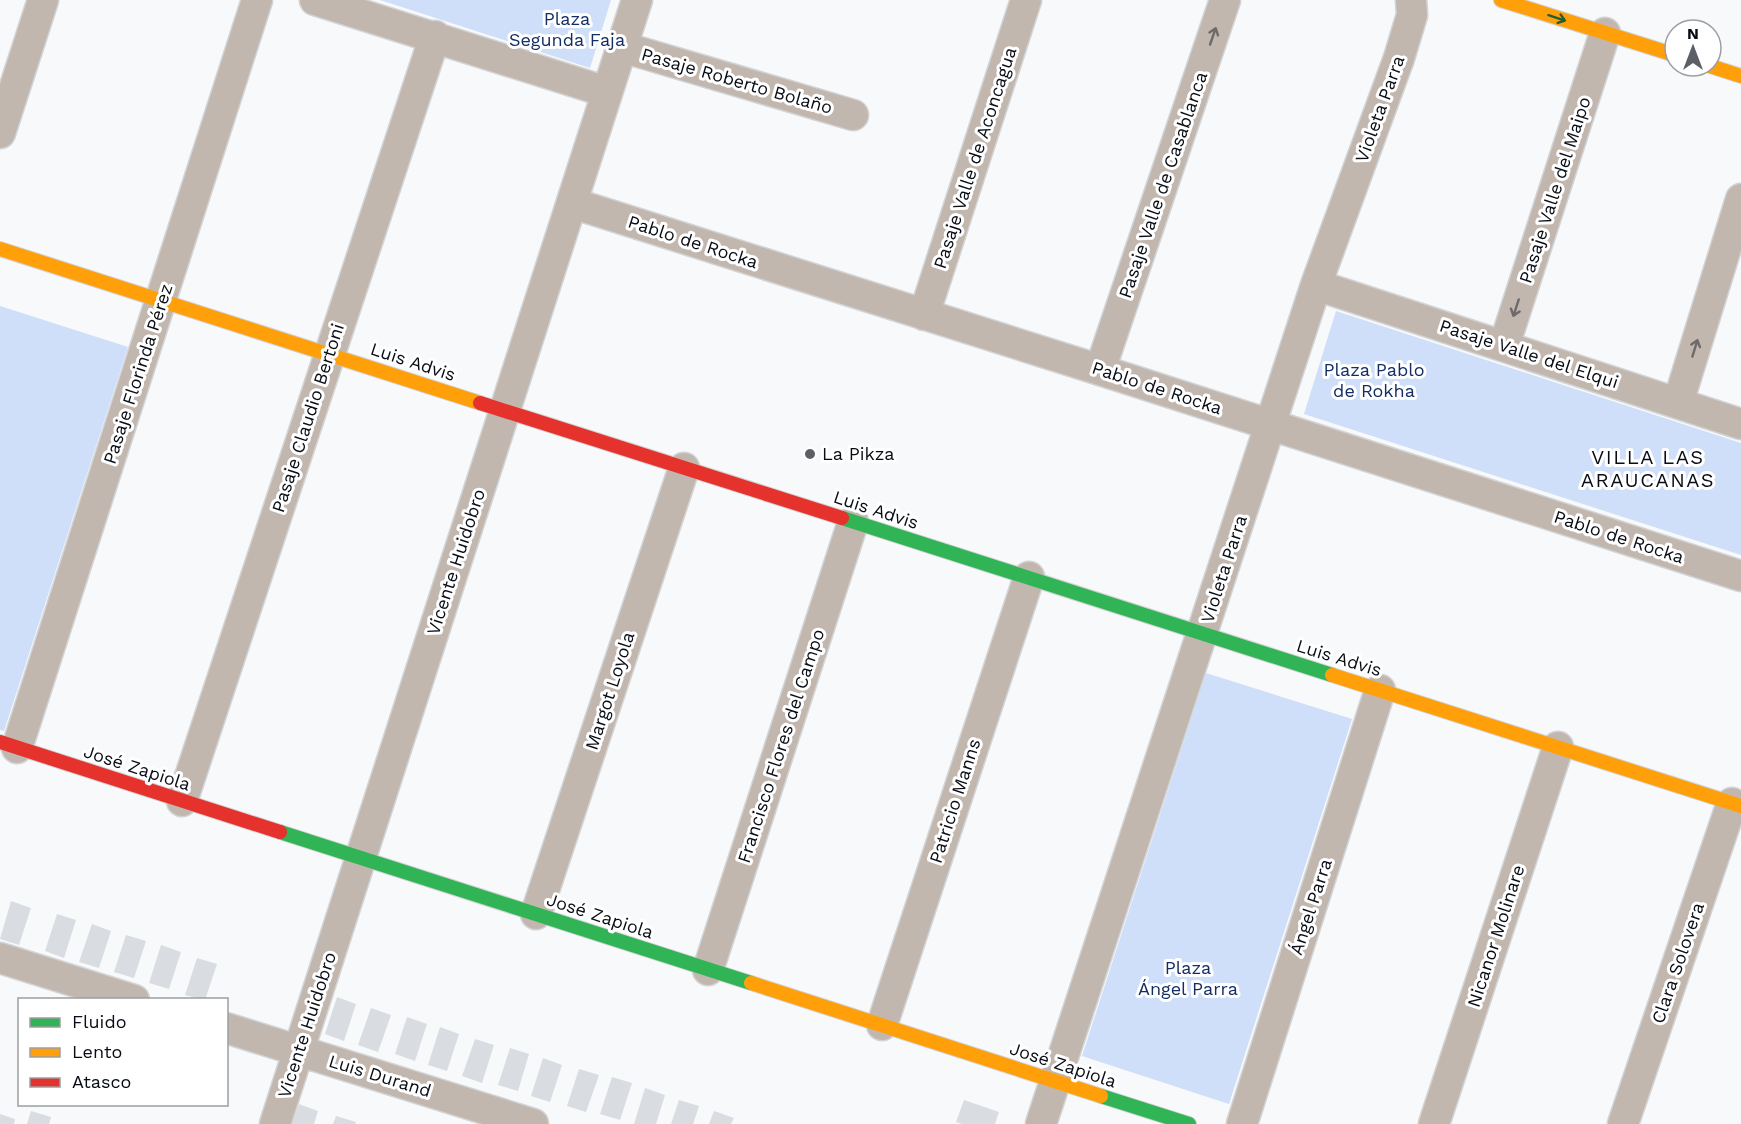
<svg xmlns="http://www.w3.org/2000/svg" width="1741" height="1124" viewBox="0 0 1741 1124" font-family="'Work Sans',sans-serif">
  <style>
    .green { fill: #cfdef9 }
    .building { fill: #d9dde2 }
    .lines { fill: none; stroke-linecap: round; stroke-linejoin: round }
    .street-casing { stroke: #d2d3d5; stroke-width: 33 }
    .fast-casing { stroke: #d2d3d5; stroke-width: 16 }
    .slow-casing { stroke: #d2d3d5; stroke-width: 16 }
    .jam-casing { stroke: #d2d3d5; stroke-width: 16 }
    .street { stroke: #c2b7af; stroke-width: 30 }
    .fast { stroke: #30b455; stroke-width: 14 }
    .slow { stroke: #ff9f0a; stroke-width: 14 }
    .jam { stroke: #e5322d; stroke-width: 14 }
    .oneway { stroke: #1c6034 }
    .oneway2 { stroke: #6e6a69 }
    .poi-dot { fill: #5c5f65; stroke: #fff; stroke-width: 2 }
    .labels { text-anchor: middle; stroke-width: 6; stroke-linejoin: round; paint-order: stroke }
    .park-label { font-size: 18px; fill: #132d65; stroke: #fff }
    .street-label { font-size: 18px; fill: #080c14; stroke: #fff }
    .poi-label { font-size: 18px; fill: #080c14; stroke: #fff; text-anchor: start }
    .neighbourhood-label { font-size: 20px; letter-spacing: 1.5px; fill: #080c14; stroke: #fff }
  </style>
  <rect width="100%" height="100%" fill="#f7f9fb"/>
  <path class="green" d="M380 0H611L590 68Z
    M0 306 128 347 4 731 0 730Z
    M1336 311 1741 443V555L1304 414Z
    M1206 673 1352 719 1229 1104 1082 1056Z"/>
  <path class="building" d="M11 901 31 908 19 945 0 939Z
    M57 914 76 920 64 958 45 951Z
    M92 924 111 931 99 968 79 962Z
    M126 935 146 941 134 978 114 972Z
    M161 945 181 952 169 989 149 983Z
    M197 958 217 964 205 1000 185 995Z
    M337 997 356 1004 344 1041 325 1034Z
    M371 1008 391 1015 378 1052 358 1045Z
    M407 1017 427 1024 415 1061 395 1054Z
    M440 1027 459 1034 447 1071 428 1065Z
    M475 1039 494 1045 482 1083 462 1076Z
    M510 1048 529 1054 518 1091 498 1085Z
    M543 1058 562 1065 550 1102 531 1096Z
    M579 1069 599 1075 586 1112 567 1106Z
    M612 1077 632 1083 620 1120 600 1114Z
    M645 1088 665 1095 656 1124H634Z
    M679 1100 699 1106 693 1124H671Z
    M964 1100 999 1112 995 1124H962L956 1122Z
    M299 1104 318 1111 314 1124H292Z
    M31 1111 51 1117 49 1124H27Z
    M714 1111 734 1118 731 1124H709Z
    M0 1114 15 1119 14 1124H0Z
    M336 1116 356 1122 355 1124H333Z"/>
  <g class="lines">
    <defs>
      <path id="street" d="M315 0 607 92
        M622 47 853 115
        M0 133 43 0
        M572 203 1100 370 1741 576
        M1316 285 1741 424
        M924 315 1026 0
        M1504 346 1605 33
        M1100 370 1225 0
        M1678 403 1741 199
        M17 748 257 0
        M182 801 435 36
        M536 914 684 468
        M0 958 134 1000
        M708 970 853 522
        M882 1025 1029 577
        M226 1028 533 1124
        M275 1124 637 0
        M1041 1124 1316 285 1399 58 1412 15 1411 0
        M1242 1124 1380 690
        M1434 1124 1558 747
        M1623 1124 1732 803"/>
      <path id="fast" d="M842 518 1332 675
        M280 832 751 983
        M1101 1096 1189 1124"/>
      <path id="slow" d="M1501 0 1675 55
        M1710 66 1741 76
        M0 249 480 403
        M1332 675 1741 806
        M751 983 1101 1096"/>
      <path id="jam" d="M480 403 842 518
        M0 742 280 832"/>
    </defs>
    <use href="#street" class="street-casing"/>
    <use href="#fast" class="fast-casing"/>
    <use href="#slow" class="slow-casing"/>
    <use href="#jam" class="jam-casing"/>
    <use href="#street" class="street"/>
    <use href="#fast" class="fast"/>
    <use href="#slow" class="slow"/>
    <use href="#jam" class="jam"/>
  </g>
  <defs><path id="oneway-shaft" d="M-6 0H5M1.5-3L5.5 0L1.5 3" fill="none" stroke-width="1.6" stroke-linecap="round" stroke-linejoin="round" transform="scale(1.5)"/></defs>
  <use class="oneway" href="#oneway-shaft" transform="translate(1557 18) rotate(18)"/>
  <g class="oneway2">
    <use href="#oneway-shaft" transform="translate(1213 36) rotate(-71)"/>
    <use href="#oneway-shaft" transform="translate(1516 308) rotate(108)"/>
    <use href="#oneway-shaft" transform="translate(1695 348) rotate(-73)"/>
  </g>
  <circle class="poi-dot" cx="810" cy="454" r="6"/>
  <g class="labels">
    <g class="park-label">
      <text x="567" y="25">Plaza<tspan x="567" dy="21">Segunda Faja</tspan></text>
      <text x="1374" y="376">Plaza Pablo<tspan x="1374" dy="21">de Rokha</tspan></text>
      <text x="1188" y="974">Plaza<tspan x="1188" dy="21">Ángel Parra</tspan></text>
    </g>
    <g class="street-label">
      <text transform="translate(737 81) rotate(16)" y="6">Pasaje Roberto Bolaño</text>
      <text transform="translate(1380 109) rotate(-70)" y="6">Violeta Parra</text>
      <text transform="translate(975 158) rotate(-72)" y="6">Pasaje Valle de Aconcagua</text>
      <text transform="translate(1163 185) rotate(-71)" y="6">Pasaje Valle de Casablanca</text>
      <text transform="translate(1555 190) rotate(-72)" y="6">Pasaje Valle del Maipo</text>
      <text transform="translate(693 242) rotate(18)" y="6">Pablo de Rocka</text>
      <text transform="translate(1529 354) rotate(18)" y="6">Pasaje Valle del Elqui</text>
      <text transform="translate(413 362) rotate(18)" y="6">Luis Advis</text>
      <text transform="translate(138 374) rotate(-72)" y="6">Pasaje Florinda Pérez</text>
      <text transform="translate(1157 388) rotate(18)" y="6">Pablo de Rocka</text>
      <text transform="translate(308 418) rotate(-72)" y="6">Pasaje Claudio Bertoni</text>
      <text transform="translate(876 510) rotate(18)" y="6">Luis Advis</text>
      <text transform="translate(1619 537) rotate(18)" y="6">Pablo de Rocka</text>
      <text transform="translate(456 562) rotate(-72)" y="6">Vicente Huidobro</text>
      <text transform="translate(1224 569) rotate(-72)" y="6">Violeta Parra</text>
      <text transform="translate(1339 658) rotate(17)" y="6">Luis Advis</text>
      <text transform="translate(610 691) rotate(-72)" y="6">Margot Loyola</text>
      <text transform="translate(781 746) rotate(-72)" y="6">Francisco Flores del Campo</text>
      <text transform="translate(137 768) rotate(18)" y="6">José Zapiola</text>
      <text transform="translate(955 801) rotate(-72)" y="6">Patricio Manns</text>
      <text transform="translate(1311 907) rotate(-72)" y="6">Ángel Parra</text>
      <text transform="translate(600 916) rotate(18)" y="6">José Zapiola</text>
      <text transform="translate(1496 936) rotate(-72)" y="6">Nicanor Molinare</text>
      <text transform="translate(1678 963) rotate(-71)" y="6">Clara Solovera</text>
      <text transform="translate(307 1025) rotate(-72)" y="6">Vicente Huidobro</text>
      <text transform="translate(1063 1065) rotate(18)" y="6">José Zapiola</text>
      <text transform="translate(380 1076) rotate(17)" y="6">Luis Durand</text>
    </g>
    <g class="poi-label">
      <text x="822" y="460">La Pikza</text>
    </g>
    <g class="neighbourhood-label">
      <text x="1648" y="464">VILLA LAS<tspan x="1648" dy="23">ARAUCANAS</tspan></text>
    </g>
  </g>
  <rect x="18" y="998" width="210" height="108" fill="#ffffff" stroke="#9c9ea1" stroke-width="1.5"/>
  <rect x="30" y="1018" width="30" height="9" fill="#30b455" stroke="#9c9ea1" stroke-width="1.5"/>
  <text x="72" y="1028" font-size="18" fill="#080c14">Fluido</text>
  <rect x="30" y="1048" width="30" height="9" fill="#ff9f0a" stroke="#9c9ea1" stroke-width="1.5"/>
  <text x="72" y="1058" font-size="18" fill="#080c14">Lento</text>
  <rect x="30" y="1078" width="30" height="9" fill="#e5322d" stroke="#9c9ea1" stroke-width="1.5"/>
  <text x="72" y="1088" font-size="18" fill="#080c14">Atasco</text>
  <g transform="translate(1693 48)"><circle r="28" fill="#ffffff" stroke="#9c9ea1" stroke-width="1.5"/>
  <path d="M0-4.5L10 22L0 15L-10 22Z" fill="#5c5f65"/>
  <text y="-9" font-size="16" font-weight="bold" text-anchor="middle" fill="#080c14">N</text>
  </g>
</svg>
